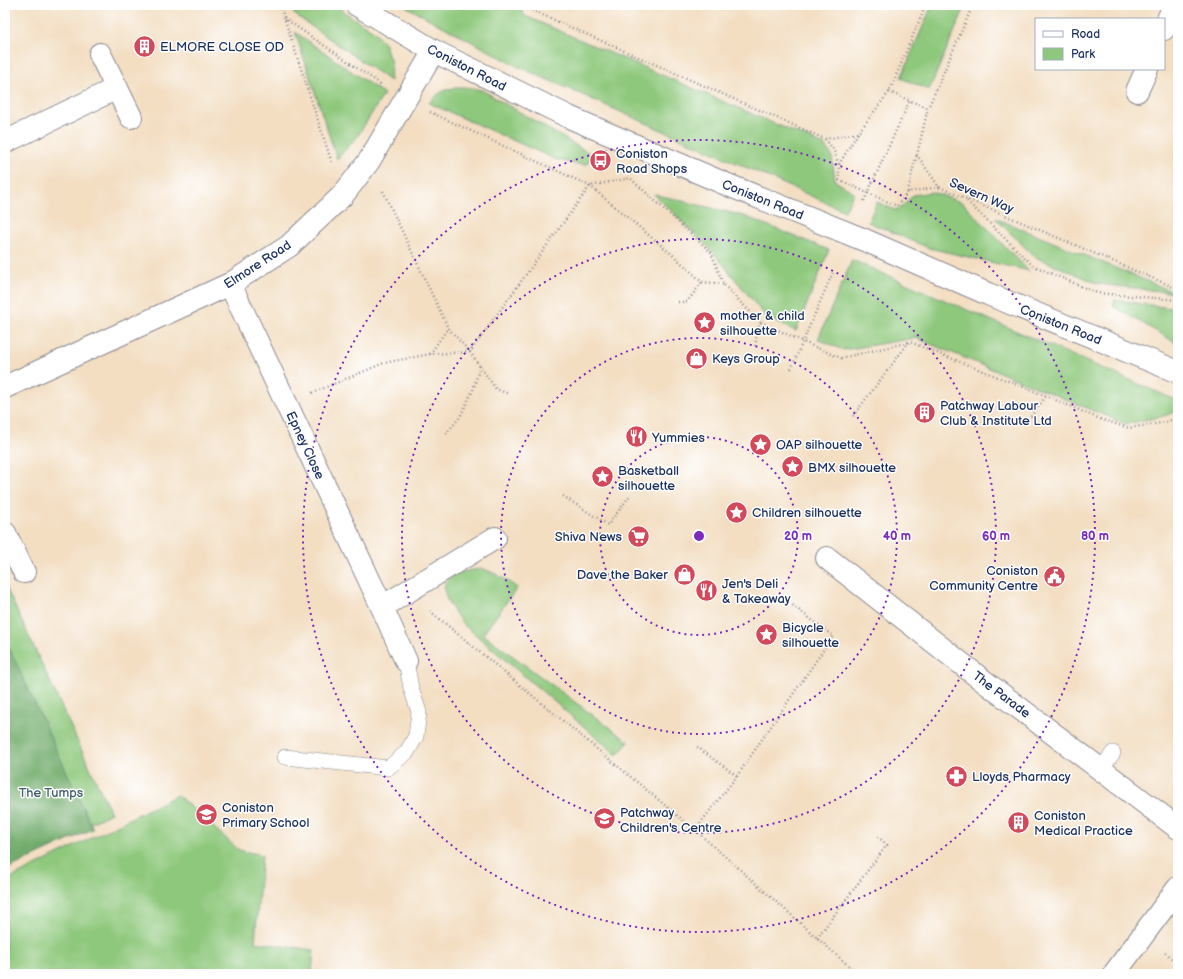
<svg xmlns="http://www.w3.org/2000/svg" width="1183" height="979" viewBox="0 0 1183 979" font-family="'Balsamiq Sans',sans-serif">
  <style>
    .green { fill: #8ec87c; stroke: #547c6d }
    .forest { fill: #72ac6c; stroke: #466e65 }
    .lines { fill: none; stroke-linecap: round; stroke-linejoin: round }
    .lane-casing { stroke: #878690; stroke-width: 16 }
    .street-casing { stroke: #878690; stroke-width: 24 }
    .secondary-casing { stroke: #878690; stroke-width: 24 }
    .path { stroke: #878690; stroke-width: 2.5; stroke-dasharray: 1 3; stroke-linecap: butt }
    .lane { stroke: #fff; stroke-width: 15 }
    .street { stroke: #fff; stroke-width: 22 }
    .secondary { stroke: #fff; stroke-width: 22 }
    .ring { fill: none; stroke: #7b2cbf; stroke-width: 2; stroke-dasharray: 2 4 }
    .labels { text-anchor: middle; stroke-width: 3; stroke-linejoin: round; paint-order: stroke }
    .poi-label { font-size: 13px; fill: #1b2f5e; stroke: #fff; text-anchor: start }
    .street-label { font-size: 13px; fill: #1b2f5e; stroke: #fff }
    .park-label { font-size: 13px; fill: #3e5d67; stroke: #fff }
    .centre { fill: #7b2cbf; stroke: #fff; stroke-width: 2 }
    .ring-label { font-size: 12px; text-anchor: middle; font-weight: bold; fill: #7b2cbf; stroke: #fff; stroke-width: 3; stroke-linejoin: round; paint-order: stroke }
  </style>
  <rect width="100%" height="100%" fill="#fff"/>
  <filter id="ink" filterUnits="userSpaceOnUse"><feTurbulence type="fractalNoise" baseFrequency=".025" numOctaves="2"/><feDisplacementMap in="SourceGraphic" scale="8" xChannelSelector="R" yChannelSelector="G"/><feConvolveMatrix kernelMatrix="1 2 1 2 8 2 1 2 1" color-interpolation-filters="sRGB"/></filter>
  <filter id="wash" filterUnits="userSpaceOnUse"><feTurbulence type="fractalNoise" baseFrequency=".012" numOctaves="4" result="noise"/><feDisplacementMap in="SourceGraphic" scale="16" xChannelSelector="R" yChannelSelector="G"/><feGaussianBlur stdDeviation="0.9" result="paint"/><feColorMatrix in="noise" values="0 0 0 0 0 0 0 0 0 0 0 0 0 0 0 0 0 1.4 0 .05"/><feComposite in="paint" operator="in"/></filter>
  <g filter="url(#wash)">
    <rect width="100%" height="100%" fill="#f3dec2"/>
    <path class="green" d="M291 5H334L375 32 385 45 391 63 390 81 294 14Z
      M403 5H518L525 16 824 145 832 156 835 181 854 192 845 211 519 67Z
      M932 5H966L929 90 901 78Z
      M295 32 384 94 357 137 337 159Z
      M465 87 482 90 589 153 590 158 588 164H576L557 160 429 103C442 89 446 89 465 87Z
      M932 192 963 203 1029 271 929 248 868 222 877 202 895 210 902 207 913 195Z
      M654 194 744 216 829 250 796 331 766 317 713 252Z
      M995 218 1176 293 1099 284 1035 257Z
      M852 260 1178 401V411L1164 416 1126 424 916 338 843 350 818 339Z
      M1115 300 1178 309V344L1113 306Z
      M484 569C497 574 507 580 517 588L483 634 629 742 617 755 463 624C436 589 435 572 484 569Z
      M5 585 111 813 5 866Z
      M177 795 239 850 262 855 255 942 314 950 312 974H5V881Z"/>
    <path class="forest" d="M5 639 93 829 5 870Z"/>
  </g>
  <g filter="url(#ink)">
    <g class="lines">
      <defs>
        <path id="lane" d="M285 757 388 768 407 752 416 736 419 712 411 688 406 661
          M1101 769 1113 753"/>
        <path id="street" d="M1164 29 1174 5
          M100 54 131 117
          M1137 91 1147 69
          M5 142 117 88
          M230 284 382 607 406 661
          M5 387 230 284 289 246 343 195 369 161 434 51
          M5 533 24 572
          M827 558 981 679 1178 828
          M382 607 495 538
          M1114 974 1178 888"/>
        <path id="secondary" d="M357 5 434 51 569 117 728 185 867 241 988 294 1178 372"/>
      </defs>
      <use href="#lane" class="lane-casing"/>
      <use href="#street" class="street-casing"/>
      <use href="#secondary" class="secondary-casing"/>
      <path class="path" d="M280 5 332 163
        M526 5 529 9 825 139 858 133 889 92 926 5
        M973 5 928 108 917 155 939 187 1178 289
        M284 18 382 85
        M889 92 928 108
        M430 112 590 186 675 257 702 282 723 284
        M858 133 841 161 839 166V180L897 206 908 192 939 187
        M825 139 834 150 839 166
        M383 191 448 328 470 352 496 389 509 394
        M908 192 914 164 917 155
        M864 201 910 100
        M967 201 1032 265 1097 293 1178 300
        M678 302H687L702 282
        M755 346 760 322
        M430 354 448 328
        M791 369 833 272
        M312 393 384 363 430 354 470 352 590 186 630 178 711 252 723 284 760 322 815 347 841 358 910 342 1046 396 1100 419 1129 428 1161 423 1178 418
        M853 416 909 342
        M1026 423 1046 396
        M446 434 460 417 473 390 480 366
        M563 496 608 525 631 494
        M430 611 695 830 858 974
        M697 747 737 776
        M695 830 737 776 833 636 791 604
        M817 938 887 845 877 836
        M1165 953 1178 962"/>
      <use href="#lane" class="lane"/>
      <use href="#street" class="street"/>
      <use href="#secondary" class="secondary"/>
    </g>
  </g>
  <g class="ring">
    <circle cx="699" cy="536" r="99"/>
    <circle cx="699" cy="536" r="198"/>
    <circle cx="699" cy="536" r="297"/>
    <circle cx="699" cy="536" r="396"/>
  </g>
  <defs>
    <symbol id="building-disc" viewBox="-11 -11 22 22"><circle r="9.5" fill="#d1495b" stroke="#fff"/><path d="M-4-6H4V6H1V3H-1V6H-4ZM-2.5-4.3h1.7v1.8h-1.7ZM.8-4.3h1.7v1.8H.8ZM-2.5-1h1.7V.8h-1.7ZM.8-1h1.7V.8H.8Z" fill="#fff"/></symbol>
    <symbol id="bus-disc" viewBox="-11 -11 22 22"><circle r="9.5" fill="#d1495b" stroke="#fff"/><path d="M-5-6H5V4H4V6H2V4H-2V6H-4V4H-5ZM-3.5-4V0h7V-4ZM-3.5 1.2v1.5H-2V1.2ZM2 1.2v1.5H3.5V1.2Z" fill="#fff"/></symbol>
    <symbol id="sight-disc" viewBox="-11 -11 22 22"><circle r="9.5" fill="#d1495b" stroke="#fff"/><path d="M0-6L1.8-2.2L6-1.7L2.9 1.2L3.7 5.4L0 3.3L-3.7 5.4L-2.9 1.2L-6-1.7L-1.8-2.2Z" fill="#fff"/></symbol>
    <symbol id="shop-disc" viewBox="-11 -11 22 22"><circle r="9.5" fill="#d1495b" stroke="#fff"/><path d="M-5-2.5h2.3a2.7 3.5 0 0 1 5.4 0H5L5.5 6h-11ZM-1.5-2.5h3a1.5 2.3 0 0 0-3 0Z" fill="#fff"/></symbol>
    <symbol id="restaurant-disc" viewBox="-11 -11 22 22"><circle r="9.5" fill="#d1495b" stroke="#fff"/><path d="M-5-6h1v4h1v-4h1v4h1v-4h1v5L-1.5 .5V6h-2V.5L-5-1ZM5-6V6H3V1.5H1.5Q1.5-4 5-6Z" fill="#fff"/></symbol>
    <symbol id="supermarket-disc" viewBox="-11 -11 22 22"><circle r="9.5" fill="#d1495b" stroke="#fff"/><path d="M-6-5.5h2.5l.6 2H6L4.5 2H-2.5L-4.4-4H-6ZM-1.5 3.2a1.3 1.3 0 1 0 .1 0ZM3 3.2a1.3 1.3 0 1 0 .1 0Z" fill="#fff"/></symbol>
    <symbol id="civic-disc" viewBox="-11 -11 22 22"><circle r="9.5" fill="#d1495b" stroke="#fff"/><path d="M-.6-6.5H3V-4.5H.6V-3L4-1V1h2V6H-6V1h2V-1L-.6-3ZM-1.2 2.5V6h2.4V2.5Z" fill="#fff"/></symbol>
    <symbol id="pharmacy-disc" viewBox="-11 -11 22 22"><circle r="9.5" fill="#d1495b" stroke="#fff"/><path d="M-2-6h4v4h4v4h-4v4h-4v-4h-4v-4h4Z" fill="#fff"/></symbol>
    <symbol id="school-disc" viewBox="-11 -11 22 22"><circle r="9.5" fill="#d1495b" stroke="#fff"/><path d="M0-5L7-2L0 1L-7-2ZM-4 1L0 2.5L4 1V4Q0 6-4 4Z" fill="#fff"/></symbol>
  </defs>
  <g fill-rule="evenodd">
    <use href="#building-disc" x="132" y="34" width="25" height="25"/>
    <use href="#bus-disc" x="588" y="148" width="25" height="25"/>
    <use href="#sight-disc" x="692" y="310" width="25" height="25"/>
    <use href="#shop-disc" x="684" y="346" width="25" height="25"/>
    <use href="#building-disc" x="912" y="400" width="25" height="25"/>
    <use href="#restaurant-disc" x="624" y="424" width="25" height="25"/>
    <use href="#sight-disc" x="748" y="432" width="25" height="25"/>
    <use href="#sight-disc" x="780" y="454" width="25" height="25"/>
    <use href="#sight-disc" x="590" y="464" width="25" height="25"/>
    <use href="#sight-disc" x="724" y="500" width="25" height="25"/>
    <use href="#supermarket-disc" x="626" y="524" width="25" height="25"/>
    <use href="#shop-disc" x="672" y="562" width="25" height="25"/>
    <use href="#civic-disc" x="1042" y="564" width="25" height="25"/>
    <use href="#restaurant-disc" x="694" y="578" width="25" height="25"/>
    <use href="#sight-disc" x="754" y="622" width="25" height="25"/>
    <use href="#pharmacy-disc" x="944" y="764" width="25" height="25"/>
    <use href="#school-disc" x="194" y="802" width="25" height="25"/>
    <use href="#school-disc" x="592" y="806" width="25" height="25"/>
    <use href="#building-disc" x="1006" y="810" width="25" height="25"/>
  </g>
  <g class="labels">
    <g class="poi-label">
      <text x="160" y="51">ELMORE CLOSE OD</text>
      <text x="616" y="158">Coniston<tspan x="616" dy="15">Road Shops</tspan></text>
      <text x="720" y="320">mother &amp; child<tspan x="720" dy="15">silhouette</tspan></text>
      <text x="712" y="363">Keys Group</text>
      <text x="940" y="410">Patchway Labour<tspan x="940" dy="15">Club &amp; Institute Ltd</tspan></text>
      <text x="652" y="442">Yummies</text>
      <text x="776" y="449">OAP silhouette</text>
      <text x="808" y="472">BMX silhouette</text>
      <text x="618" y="475">Basketball<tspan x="618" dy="15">silhouette</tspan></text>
      <text x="752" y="517">Children silhouette</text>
      <text x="622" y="541" text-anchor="end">Shiva News</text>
      <text x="1038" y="575" text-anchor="end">Coniston<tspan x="1038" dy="15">Community Centre</tspan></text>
      <text x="668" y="579" text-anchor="end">Dave the Baker</text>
      <text x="722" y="588">Jen's Deli<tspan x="722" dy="15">&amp; Takeaway</tspan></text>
      <text x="782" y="632">Bicycle<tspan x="782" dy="15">silhouette</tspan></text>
      <text x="972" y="781">Lloyds Pharmacy</text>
      <text x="222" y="812">Coniston<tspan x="222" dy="15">Primary School</tspan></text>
      <text x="620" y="817">Patchway<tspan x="620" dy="15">Children's Centre</tspan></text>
      <text x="1034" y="820">Coniston<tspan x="1034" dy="15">Medical Practice</tspan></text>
    </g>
    <g class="street-label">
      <text transform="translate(467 67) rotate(27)" y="5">Coniston Road</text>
      <text transform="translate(982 195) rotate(24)" y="5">Severn Way</text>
      <text transform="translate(763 199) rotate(22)" y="5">Coniston Road</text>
      <text transform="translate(257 264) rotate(-33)" y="5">Elmore Road</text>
      <text transform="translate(1061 324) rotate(22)" y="5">Coniston Road</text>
      <text transform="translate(306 445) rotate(65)" y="5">Epney Close</text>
      <text transform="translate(1002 694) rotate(37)" y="5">The Parade</text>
    </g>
    <g class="park-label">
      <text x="51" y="797">The Tumps</text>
    </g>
  </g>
  <circle cx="699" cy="536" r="6" class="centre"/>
  <g class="ring-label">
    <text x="798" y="540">20 m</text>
    <text x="897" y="540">40 m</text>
    <text x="996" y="540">60 m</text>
    <text x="1095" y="540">80 m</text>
  </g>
  <rect width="1183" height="979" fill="none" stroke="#fff" stroke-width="20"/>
  <rect x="1035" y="18" width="130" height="52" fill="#ffffff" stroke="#a4acbf"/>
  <rect x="1043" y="31" width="20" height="6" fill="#ffffff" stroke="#a4acbf"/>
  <text x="1071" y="38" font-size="12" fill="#1b2f5e">Road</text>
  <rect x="1043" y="48" width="20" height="12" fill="#8ec87c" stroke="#a4acbf"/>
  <text x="1071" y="58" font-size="12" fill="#1b2f5e">Park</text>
</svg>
